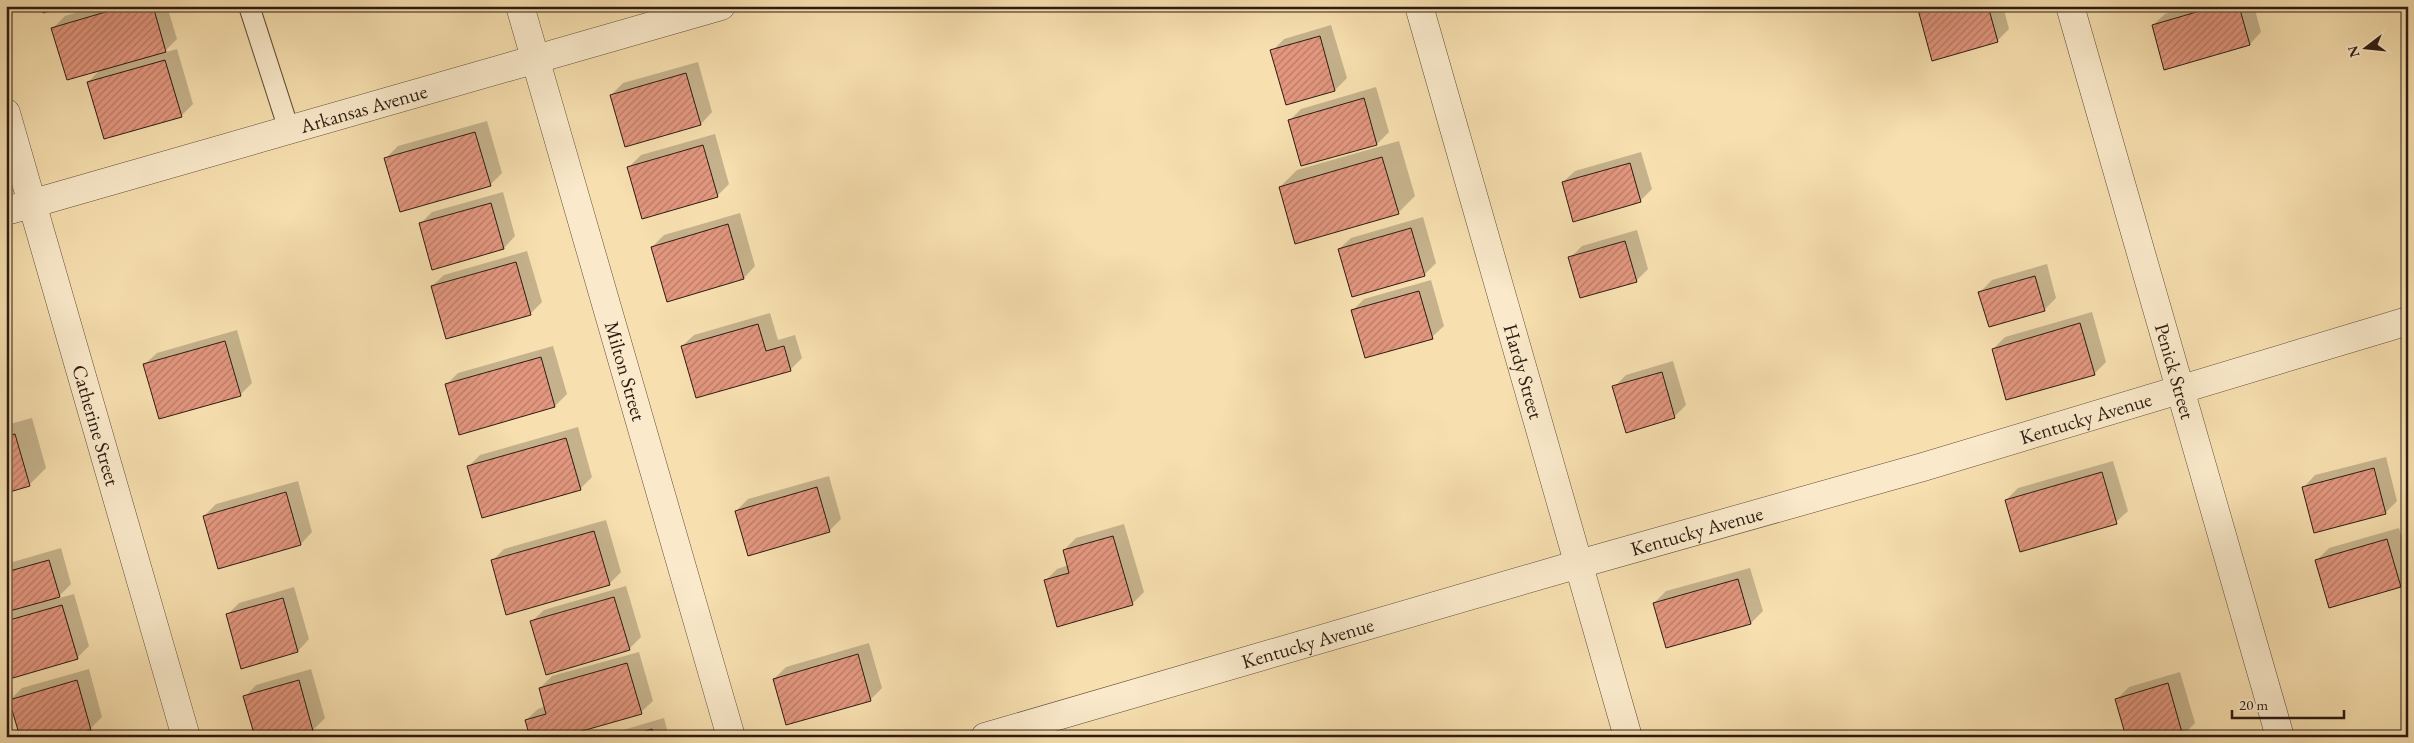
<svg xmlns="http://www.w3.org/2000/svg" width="2414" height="743" viewBox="0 0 2414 743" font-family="'EB Garamond',serif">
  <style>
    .shadow { fill: #0003 }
    .building { fill: url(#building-hatch); stroke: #2d1b12 }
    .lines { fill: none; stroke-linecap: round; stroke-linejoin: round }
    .lane-casing { stroke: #604c39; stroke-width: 22 }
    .street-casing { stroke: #604c39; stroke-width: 29 }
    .lane { stroke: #faeacb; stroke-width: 20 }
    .street { stroke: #faeacb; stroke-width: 28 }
    .labels { text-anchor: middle; stroke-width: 4.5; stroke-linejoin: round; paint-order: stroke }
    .street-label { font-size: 20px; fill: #2d1b12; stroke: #faeacb }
  </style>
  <defs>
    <pattern id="building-hatch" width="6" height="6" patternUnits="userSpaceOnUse" patternTransform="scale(1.25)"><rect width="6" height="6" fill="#e3977f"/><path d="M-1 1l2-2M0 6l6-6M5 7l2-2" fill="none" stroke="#b87a67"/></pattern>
  </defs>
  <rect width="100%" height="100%" fill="#f7dfaf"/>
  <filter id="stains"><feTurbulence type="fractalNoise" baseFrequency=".004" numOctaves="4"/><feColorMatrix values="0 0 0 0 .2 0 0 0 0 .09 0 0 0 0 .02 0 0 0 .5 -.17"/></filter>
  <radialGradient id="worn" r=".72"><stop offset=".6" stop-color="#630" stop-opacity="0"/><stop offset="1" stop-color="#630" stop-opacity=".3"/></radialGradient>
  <path class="shadow" d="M99 6H167L177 39 163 53 177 49 193 104 181 116 88 82 101 69 53 28 65 16Z
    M1918 6H2003L2009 29 1997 41Z
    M2190 6H2254L2261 32 2250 44 2153 25 2165 14Z
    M1331 25 1347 78 1335 90 1287 103 1272 51 1284 39Z
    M698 62 712 112 701 124 611 95 623 83Z
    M1376 87 1389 132 1377 144 1302 165 1289 121 1301 109Z
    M487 121 502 173 490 185 386 158 398 146Z
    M715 134 729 184 717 196 629 167 641 155Z
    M1399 141 1415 196 1398 213 1280 187 1297 170Z
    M1641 152 1652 189 1640 201 1563 182 1575 171Z
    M503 192 515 236 504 248 420 224 432 212Z
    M740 213 755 266 744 278 652 247 664 235Z
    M1423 217 1436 263 1424 275 1339 249 1351 238Z
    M1637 230 1648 269 1636 281 1570 258 1582 246Z
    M527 251 542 302 530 314 432 286 444 275Z
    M2047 264 2056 298 2044 310 1980 292 1992 280Z
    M1431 280 1444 326 1432 337 1352 311 1364 299Z
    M2092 312 2106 362 2094 374 1993 349 2005 337Z
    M770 313 778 340 795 335 802 358 790 370 682 346 694 335Z
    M237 330 252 383 240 395 145 364 157 353Z
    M553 346 567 394 555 406 446 385 458 373Z
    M1673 361 1686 405 1674 417 1614 387 1626 375Z
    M32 418 46 468 29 485 6 491V425Z
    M578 427 592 477 580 489 468 467 480 455Z
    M2386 457 2397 501 2385 513 2304 487 2315 475Z
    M2113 461 2128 511 2116 522 2006 500 2018 488Z
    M829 476 841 519 829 531 736 511 748 499Z
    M298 481 312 532 301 544 204 516 216 504Z
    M606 520 621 572 609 584 492 561 504 549Z
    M1124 524 1144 592 1132 604 1045 581 1057 569 1069 565 1064 550 1076 538Z
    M2399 528 2408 558V578L2400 586 2317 560 2329 548Z
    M61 548 71 584 56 599 74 594 89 646 77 658 6 679V564Z
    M1750 568 1763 611 1751 623 1667 647 1654 603 1666 591Z
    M626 586 641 637 629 649 532 621 544 610Z
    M294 587 309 639 298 651 227 615 239 603Z
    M869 643 882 688 870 700 774 679 786 667Z
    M639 652 653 701 641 712 526 720 538 709 546 706 540 688 552 676Z
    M89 669 102 717 90 729 10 700 22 688Z
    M311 669 325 718 313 730 288 737 245 697 256 685Z
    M2180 672 2195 723 2183 735 2177 737H2128L2117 699 2129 687Z
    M664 718 669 737H599Z
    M381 733 382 737H369Z"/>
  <path class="building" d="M41 6H68L43 13Z
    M126 6H153L166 52 67 80 51 28Z
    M1917 6H1988L1998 42 1932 61Z
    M2217 6H2239L2250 45 2164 70 2152 25Z
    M1320 36 1335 91 1286 105 1270 50Z
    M165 60 182 117 104 139 87 82Z
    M686 73 701 125 625 147 610 95Z
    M1364 98 1377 145 1301 166 1288 120Z
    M475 132 491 186 400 212 384 158Z
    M703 145 718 197 642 219 627 167Z
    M1382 157 1399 214 1295 244 1279 187Z
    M1630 163 1641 202 1573 222 1562 182Z
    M491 203 504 249 432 270 419 223Z
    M728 224 744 279 667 302 651 247Z
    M1411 228 1425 276 1352 297 1338 249Z
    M1625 241 1637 282 1580 298 1568 257Z
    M516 262 531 315 446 339 431 286Z
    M2035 276 2045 311 1989 327 1978 292Z
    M1419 291 1433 339 1365 358 1351 310Z
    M2080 323 2095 375 2006 400 1992 349Z
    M758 324 766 351 784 346 791 371 696 398 681 346Z
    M225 341 241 396 159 419 143 364Z
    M541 357 555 407 459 435 445 384Z
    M1662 372 1675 418 1626 433 1612 386Z
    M15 434 30 486 6 493V436Z
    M566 438 581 490 482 518 467 466Z
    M2374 468 2386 514 2314 533 2302 487Z
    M2102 472 2117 524 2020 552 2005 500Z
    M817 487 830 532 748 556 735 511Z
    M286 492 301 545 218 569 203 516Z
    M594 531 610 585 506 615 491 560Z
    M1113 536 1133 605 1057 627 1044 580 1069 573 1063 550Z
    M2387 539 2401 587 2329 608 2315 560Z
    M49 560 60 597 6 612V572Z
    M1738 579 1751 624 1666 648 1653 603Z
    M614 597 630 650 546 675 530 621Z
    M283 598 298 652 241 669 226 614Z
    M62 605 78 659 6 680V621Z
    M858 654 871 701 786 725 773 679Z
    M627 663 642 714 561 737H530L525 720 546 714 539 688Z
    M77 680 91 730 67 737H20L9 700Z
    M299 680 313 731 292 737H255L243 696Z
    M2168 683 2183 736 2126 737 2115 699Z
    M652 729 654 737H626Z"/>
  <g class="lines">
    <defs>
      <path id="lane" d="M249 6 289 130"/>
      <g id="street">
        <path id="s1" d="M520 6 731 737"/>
        <path id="s2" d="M1419 6 1628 737"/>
        <path id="s3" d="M2070 6 2280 737"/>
        <path id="s4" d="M6 113 186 737"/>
        <path id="s5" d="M6 211 721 6"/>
        <path id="s6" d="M985 737 1579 564 1923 467 2408 321"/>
      </g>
    </defs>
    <use href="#lane" class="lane-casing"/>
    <use href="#street" class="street-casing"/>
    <use href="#lane" class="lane"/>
    <use href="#street" class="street"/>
  </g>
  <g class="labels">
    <g class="street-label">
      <text dy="7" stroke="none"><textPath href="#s5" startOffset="372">Arkansas Avenue</textPath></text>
      <text dy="7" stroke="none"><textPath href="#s2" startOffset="380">Hardy Street</textPath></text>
      <text dy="7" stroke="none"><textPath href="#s1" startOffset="380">Milton Street</textPath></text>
      <text dy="7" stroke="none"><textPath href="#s3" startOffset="380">Penick Street</textPath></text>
      <text dy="7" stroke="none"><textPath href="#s6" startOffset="1146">Kentucky Avenue</textPath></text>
      <text dy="7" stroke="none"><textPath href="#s4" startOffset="325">Catherine Street</textPath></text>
      <text dy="7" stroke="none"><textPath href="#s6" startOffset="741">Kentucky Avenue</textPath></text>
      <text dy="7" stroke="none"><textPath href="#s6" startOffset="336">Kentucky Avenue</textPath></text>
    </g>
  </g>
  <rect width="2414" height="743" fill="none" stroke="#f7dfaf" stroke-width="25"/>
  <rect x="8" y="8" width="2399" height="728" fill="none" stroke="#2d1b12" stroke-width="2.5"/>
  <rect x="12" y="12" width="2389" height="718" fill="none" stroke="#2d1b12"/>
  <g transform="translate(2366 48) rotate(254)" stroke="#faeacb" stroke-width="4" paint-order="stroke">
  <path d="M0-4L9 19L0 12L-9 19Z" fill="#2d1b12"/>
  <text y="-8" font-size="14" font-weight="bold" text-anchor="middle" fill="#2d1b12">N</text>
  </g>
  <path d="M2232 710v8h112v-8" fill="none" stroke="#2d1b12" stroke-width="2.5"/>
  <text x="2239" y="710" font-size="15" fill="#2d1b12" stroke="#faeacb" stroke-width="4" paint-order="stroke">20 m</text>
  <rect width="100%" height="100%" filter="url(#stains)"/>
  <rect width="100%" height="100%" fill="url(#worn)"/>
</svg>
